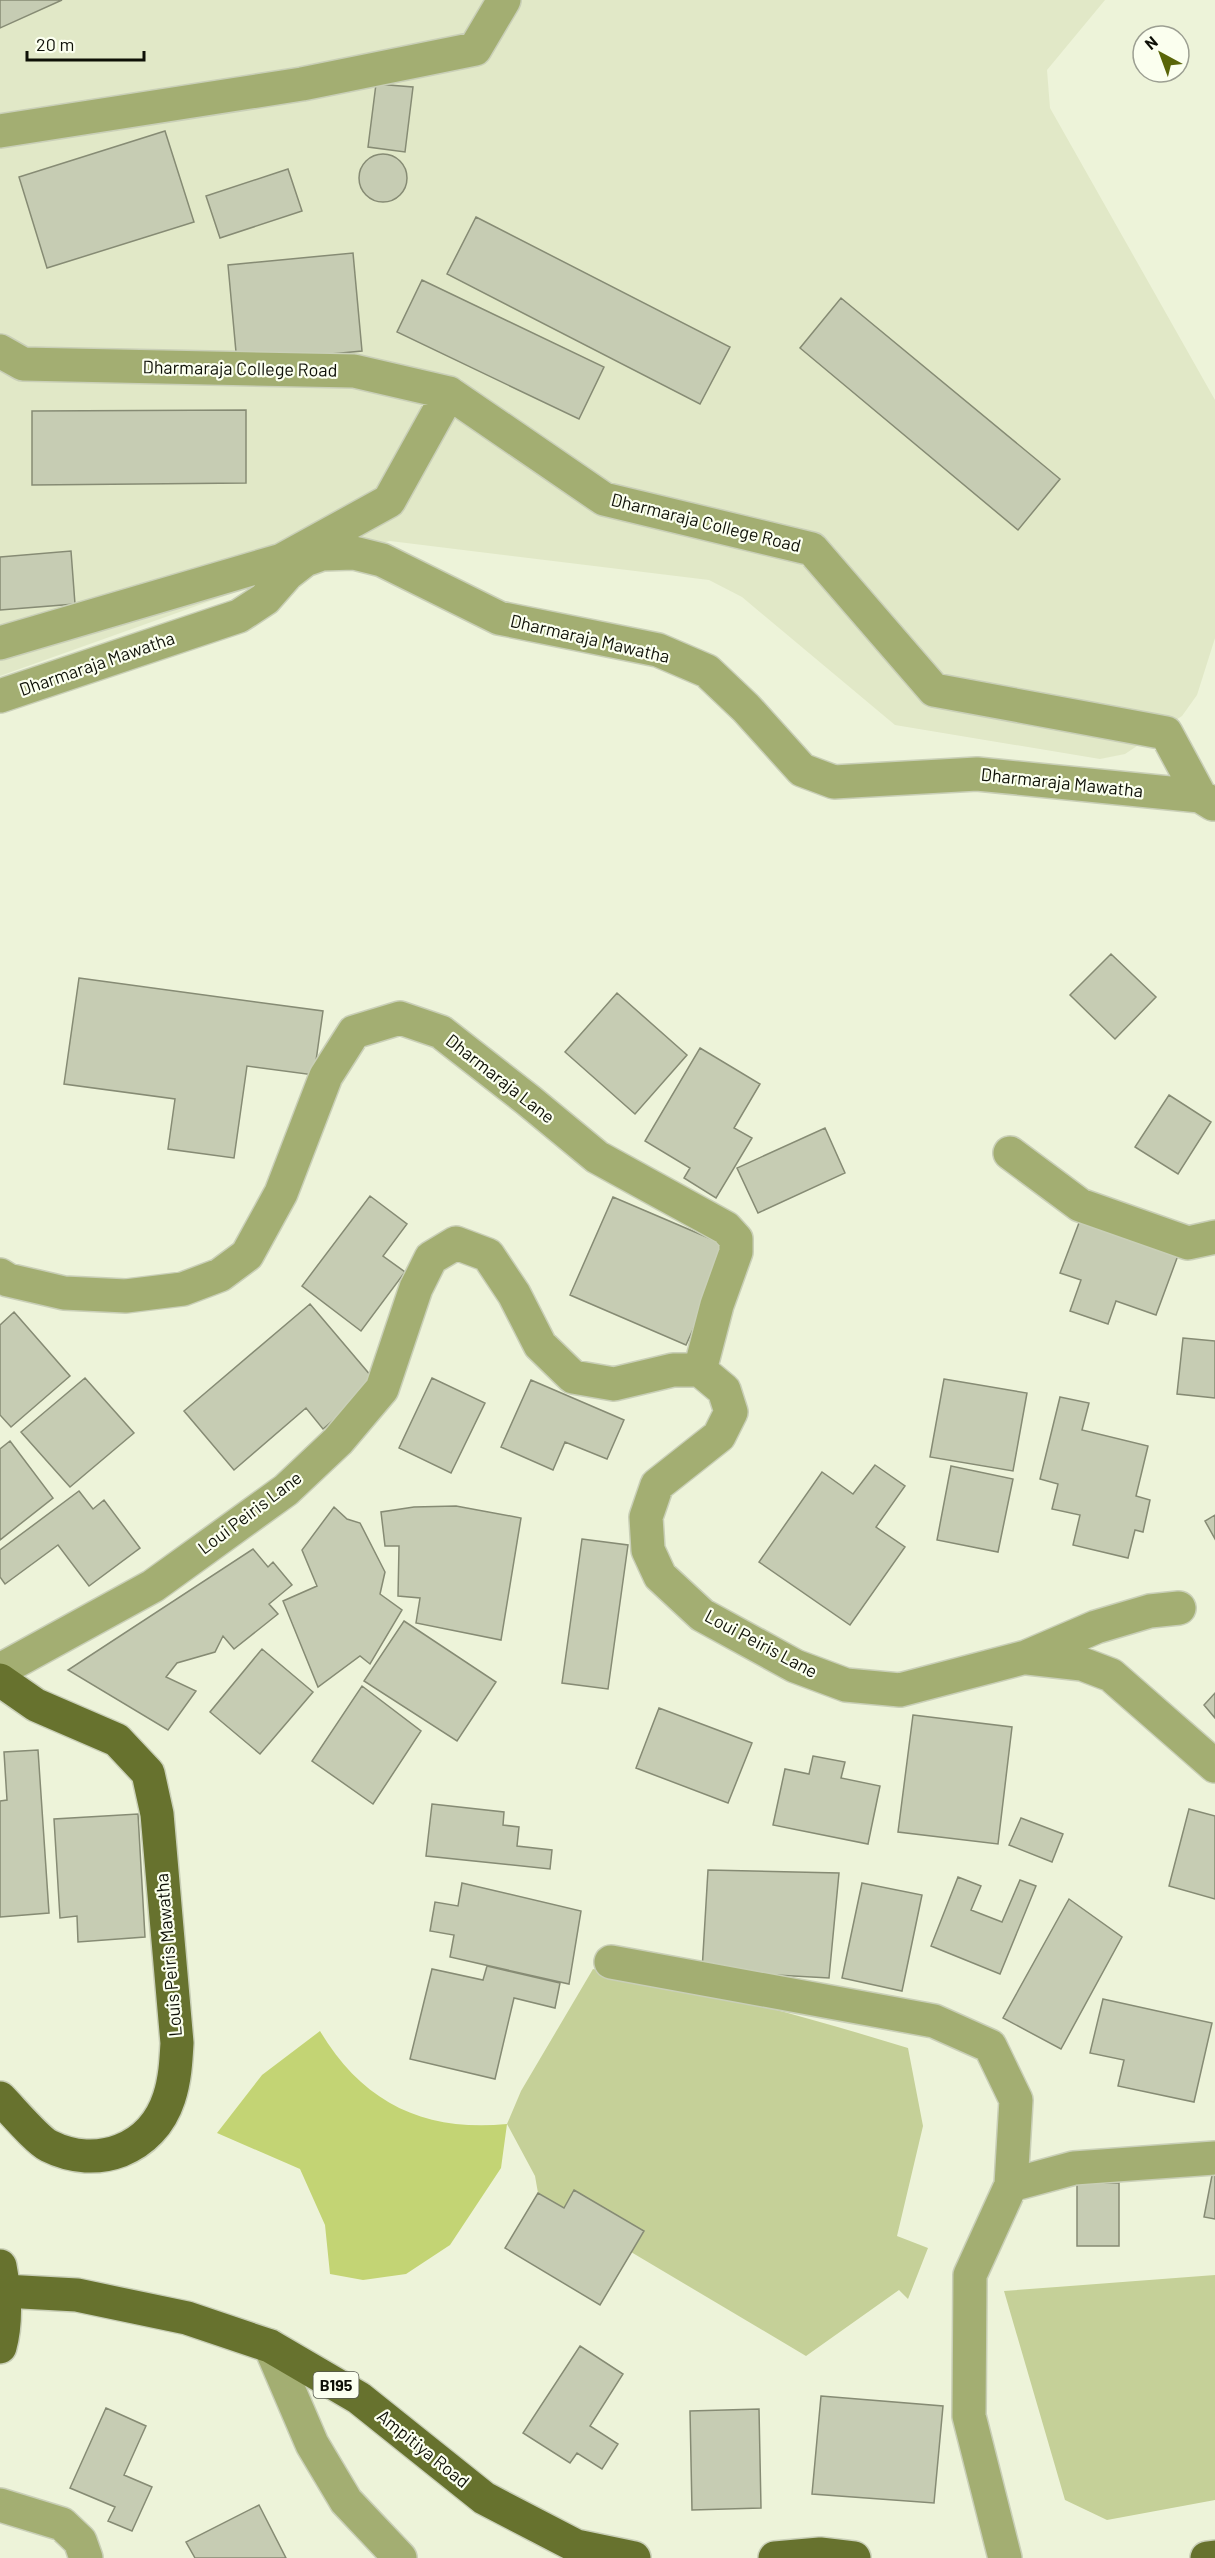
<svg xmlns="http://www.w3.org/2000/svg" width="1215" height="2558" viewBox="0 0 1215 2558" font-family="Barlow,sans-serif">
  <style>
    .built { fill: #e1e8c7 }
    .green { fill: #c5d098 }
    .water { fill: #c3d474 }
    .building { fill: #c6ccb3; stroke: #868b74; stroke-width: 1.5 }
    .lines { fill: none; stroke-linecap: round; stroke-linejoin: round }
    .minor-casing { stroke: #c9cfb7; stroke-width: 36 }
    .major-casing { stroke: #c9cfb7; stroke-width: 36 }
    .minor { stroke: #a3ae72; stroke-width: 33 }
    .major { stroke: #67722e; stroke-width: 33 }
    .labels { text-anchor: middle; stroke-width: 4.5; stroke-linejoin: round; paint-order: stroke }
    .shield { fill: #fbffef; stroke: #55584d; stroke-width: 1.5 }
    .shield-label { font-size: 16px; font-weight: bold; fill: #0e1007 }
    .street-label { font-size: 18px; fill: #0e1007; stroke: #fbffef }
  </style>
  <rect width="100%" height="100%" fill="#edf3d9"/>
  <path class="built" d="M0 0H1105L1047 70 1050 108 1215 400V638L1197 695 1182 716 1125 754 1100 759 895 725 742 597 709 580 390 541 359 548 0 676Z"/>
  <path class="green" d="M593 1969C701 1988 804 2016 908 2048L923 2126 897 2236 928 2248 908 2299 899 2290 806 2356 631 2252 644 2232 574 2191 564 2208 538 2193 535 2176 507 2124 521 2091Z
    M1215 2275V2500L1107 2520 1065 2500 1004 2291Z"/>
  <path class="water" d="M320 2031C363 2103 424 2132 507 2124L501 2168 450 2245 406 2274 363 2280 330 2274 325 2225 300 2169 217 2133 262 2075Z"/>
  <path class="building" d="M0 0H62L0 28Z
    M376 84 413 87 405 152 368 147Z
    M165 131 194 222 47 268 19 177Z
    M359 178a24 24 0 1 1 48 0a24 24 0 1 1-48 0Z
    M288 169 302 211 220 238 206 196Z
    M476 217 730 347 700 404 447 274Z
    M353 253 362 351 237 363 228 265Z
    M422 280 604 367 579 419 397 332Z
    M841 298 1060 479 1018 530 800 348Z
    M246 410V483L32 485V411Z
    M71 551 75 604 0 610V557Z
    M1111 954 1156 997 1115 1039 1070 995Z
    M79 978 323 1011 314 1075 247 1066 234 1158 168 1149 175 1099 64 1084Z
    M617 993 687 1055 635 1114 565 1052Z
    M700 1048 760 1084 734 1128 752 1138 716 1198 684 1178 690 1168 645 1141Z
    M1169 1095 1211 1122 1178 1174 1135 1147Z
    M825 1128 845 1173 758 1213 737 1168Z
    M370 1196 407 1224 383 1256 405 1272 361 1331 302 1286Z
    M613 1197 730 1247 686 1345 570 1295Z
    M1082 1215 1180 1250 1156 1315 1116 1301 1108 1324 1070 1311 1081 1280 1060 1273Z
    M310 1304 377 1383 323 1429 306 1408 234 1470 184 1411Z
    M14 1312 70 1376 11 1427 0 1415V1325Z
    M1183 1338 1215 1341V1398L1177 1394Z
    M85 1378 134 1433 70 1487 21 1432Z
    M432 1378 485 1403 451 1473 399 1448Z
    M944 1379 1027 1393 1013 1471 930 1457Z
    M531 1380 624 1420 607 1459 565 1442 553 1470 501 1447Z
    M1060 1397 1089 1403 1082 1430 1148 1446 1136 1496 1150 1500 1143 1532 1135 1530 1128 1558 1073 1545 1080 1515 1052 1509 1058 1484 1040 1479Z
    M10 1441 53 1498 0 1540V1449Z
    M875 1465 905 1486 876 1527 905 1547 850 1625 759 1562 822 1472 853 1494Z
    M951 1466 1013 1479 998 1552 937 1540Z
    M79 1491 93 1509 104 1500 140 1548 89 1586 58 1545 5 1584 0 1577V1550Z
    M456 1506 521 1518 501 1640 416 1623 420 1598 398 1596 399 1546H385L381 1512 414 1507Z
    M334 1507 347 1519 360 1523 385 1572 380 1594 402 1610 370 1664 360 1656 318 1687 283 1601 317 1586 302 1550Z
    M1215 1515V1539L1205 1521Z
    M582 1539 628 1545 608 1689 562 1683Z
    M253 1549 268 1567 273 1562 292 1585 269 1604 278 1614 234 1649 223 1636 215 1652 177 1663 166 1677 196 1691 168 1730 68 1670Z
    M404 1621 496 1682 457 1741 364 1681Z
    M262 1649 313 1692 260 1754 210 1712Z
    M362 1686 421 1731 373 1804 312 1761Z
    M1215 1693V1718L1204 1705Z
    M659 1708 752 1743 728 1803 636 1768Z
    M913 1715 1012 1727 998 1844 898 1832Z
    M38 1750 49 1913 0 1917V1801L7 1800 4 1752Z
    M813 1756 845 1762 841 1778 880 1786 868 1844 773 1825 785 1769 809 1774Z
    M432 1804 504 1812 503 1825 519 1827 517 1846 552 1850 550 1869 426 1856Z
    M1189 1809 1215 1816V1899L1169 1886Z
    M138 1814 145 1937 78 1942 77 1916 60 1918 54 1819Z
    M1021 1818 1063 1834 1052 1862 1009 1845Z
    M708 1870 839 1873 829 1978 702 1971Z
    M958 1877 981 1886 971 1910 1002 1922 1020 1880 1036 1886 1000 1974 931 1946Z
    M462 1883 581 1911 569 1984 450 1957 454 1935 430 1931 435 1902 458 1906Z
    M862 1883 922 1895 902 1991 842 1978Z
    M1069 1899 1122 1937 1061 2049 1003 2018Z
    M487 1966 560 1983 555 2008 514 1998 495 2079 410 2059 432 1969 483 1980Z
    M1103 1999 1212 2023 1194 2102 1118 2086 1124 2060 1090 2053Z
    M1214 2165H1215V2219L1204 2217Z
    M1077 2183H1119V2246H1077Z
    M574 2190 644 2231 600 2305 505 2248 538 2193 564 2208Z
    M580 2346 623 2374 590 2426 618 2444 602 2469 577 2453 570 2463 523 2433Z
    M821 2396 943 2406 934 2503 812 2494Z
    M106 2408 146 2426 124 2475 152 2487 132 2531 108 2521 115 2507 70 2488Z
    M759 2409 761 2508 692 2510 690 2411Z
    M259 2505 286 2558H195L186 2542Z"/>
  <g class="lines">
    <defs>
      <path id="minor" d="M0 131 302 84 475 49 504 0
        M0 351 23 364 354 371 449 393 604 499 812 549 934 690 1166 733 1200 796
        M0 643 282 560 389 501 449 393
        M0 696 239 616 265 599 287 574 305 560 322 554 354 553 382 560 499 618 658 650 707 671 746 708 802 770 834 782 977 774 1200 796 1213 804
        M1010 1153 1080 1205 1188 1243 1215 1237
        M0 1275 8 1280 64 1293 126 1296 183 1289 220 1275 247 1255 281 1193 326 1076 354 1032 400 1018 441 1032 528 1100 597 1157 726 1228 736 1239V1252L717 1305 700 1370
        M1028 1658 1082 1664 1111 1675 1215 1766
        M0 1670 153 1586 286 1490 338 1441 382 1389 416 1288 431 1258 456 1243 488 1255 514 1294 540 1345 573 1377 614 1384 673 1370H700L724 1390 731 1412 719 1436 657 1485 646 1517 648 1550 660 1576 702 1615 795 1666 846 1685 900 1690 1026 1657 1096 1627 1150 1611 1179 1608
        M611 1962 934 2021 990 2046 1016 2100 1011 2185
        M270 2346 312 2444 346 2501 400 2558
        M0 2505 62 2524 80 2541 86 2558
        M1005 2558 969 2416 970 2275 1011 2185 1074 2168 1215 2158"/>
      <path id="major" d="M0 1680 36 1705 117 1740 148 1773 157 1814 177 2043C176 2061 175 2080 169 2098 152 2150 97 2170 49 2146 37 2140 11 2109 0 2098
        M0 2266C5 2292 7 2321 0 2347
        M4 2291 77 2295 187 2318 270 2346 359 2398 484 2498 576 2546 634 2558
        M775 2558 820 2554 854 2558
        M1207 2558 1215 2557"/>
    </defs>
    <use href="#minor" class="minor-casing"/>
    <use href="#major" class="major-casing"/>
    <use href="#minor" class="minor"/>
    <use href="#major" class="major"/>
  </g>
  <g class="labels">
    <rect class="shield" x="313.5" y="2372" width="45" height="26" rx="4.5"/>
    <g class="shield-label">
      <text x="336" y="2391">B195</text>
    </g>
    <g class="street-label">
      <text transform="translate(240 369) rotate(1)" y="6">Dharmaraja College Road</text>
      <text transform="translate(706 523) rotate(14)" y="6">Dharmaraja College Road</text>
      <text transform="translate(590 639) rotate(13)" y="6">Dharmaraja Mawatha</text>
      <text transform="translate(97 664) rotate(-19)" y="6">Dharmaraja Mawatha</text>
      <text transform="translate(1062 783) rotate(6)" y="6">Dharmaraja Mawatha</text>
      <text transform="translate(500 1079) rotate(38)" y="6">Dharmaraja Lane</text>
      <text transform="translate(250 1513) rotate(-37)" y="6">Loui Peiris Lane</text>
      <text transform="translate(761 1644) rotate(28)" y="6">Loui Peiris Lane</text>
      <text transform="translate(169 1955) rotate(-95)" y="6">Louis Peiris Mawatha</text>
      <text transform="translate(423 2449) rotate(39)" y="6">Ampitiya Road</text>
    </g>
  </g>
  <g transform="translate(1161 54) rotate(319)"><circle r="28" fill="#fbffef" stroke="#9c9f92" stroke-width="1.5"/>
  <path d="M0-4.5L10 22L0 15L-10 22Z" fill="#596508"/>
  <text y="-9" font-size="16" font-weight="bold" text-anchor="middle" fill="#0e1007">N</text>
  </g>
  <path d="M27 51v9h117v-9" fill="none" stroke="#0e1007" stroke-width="3"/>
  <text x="36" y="51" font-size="18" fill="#0e1007" stroke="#fbffef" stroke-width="4.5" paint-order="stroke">20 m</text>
</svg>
